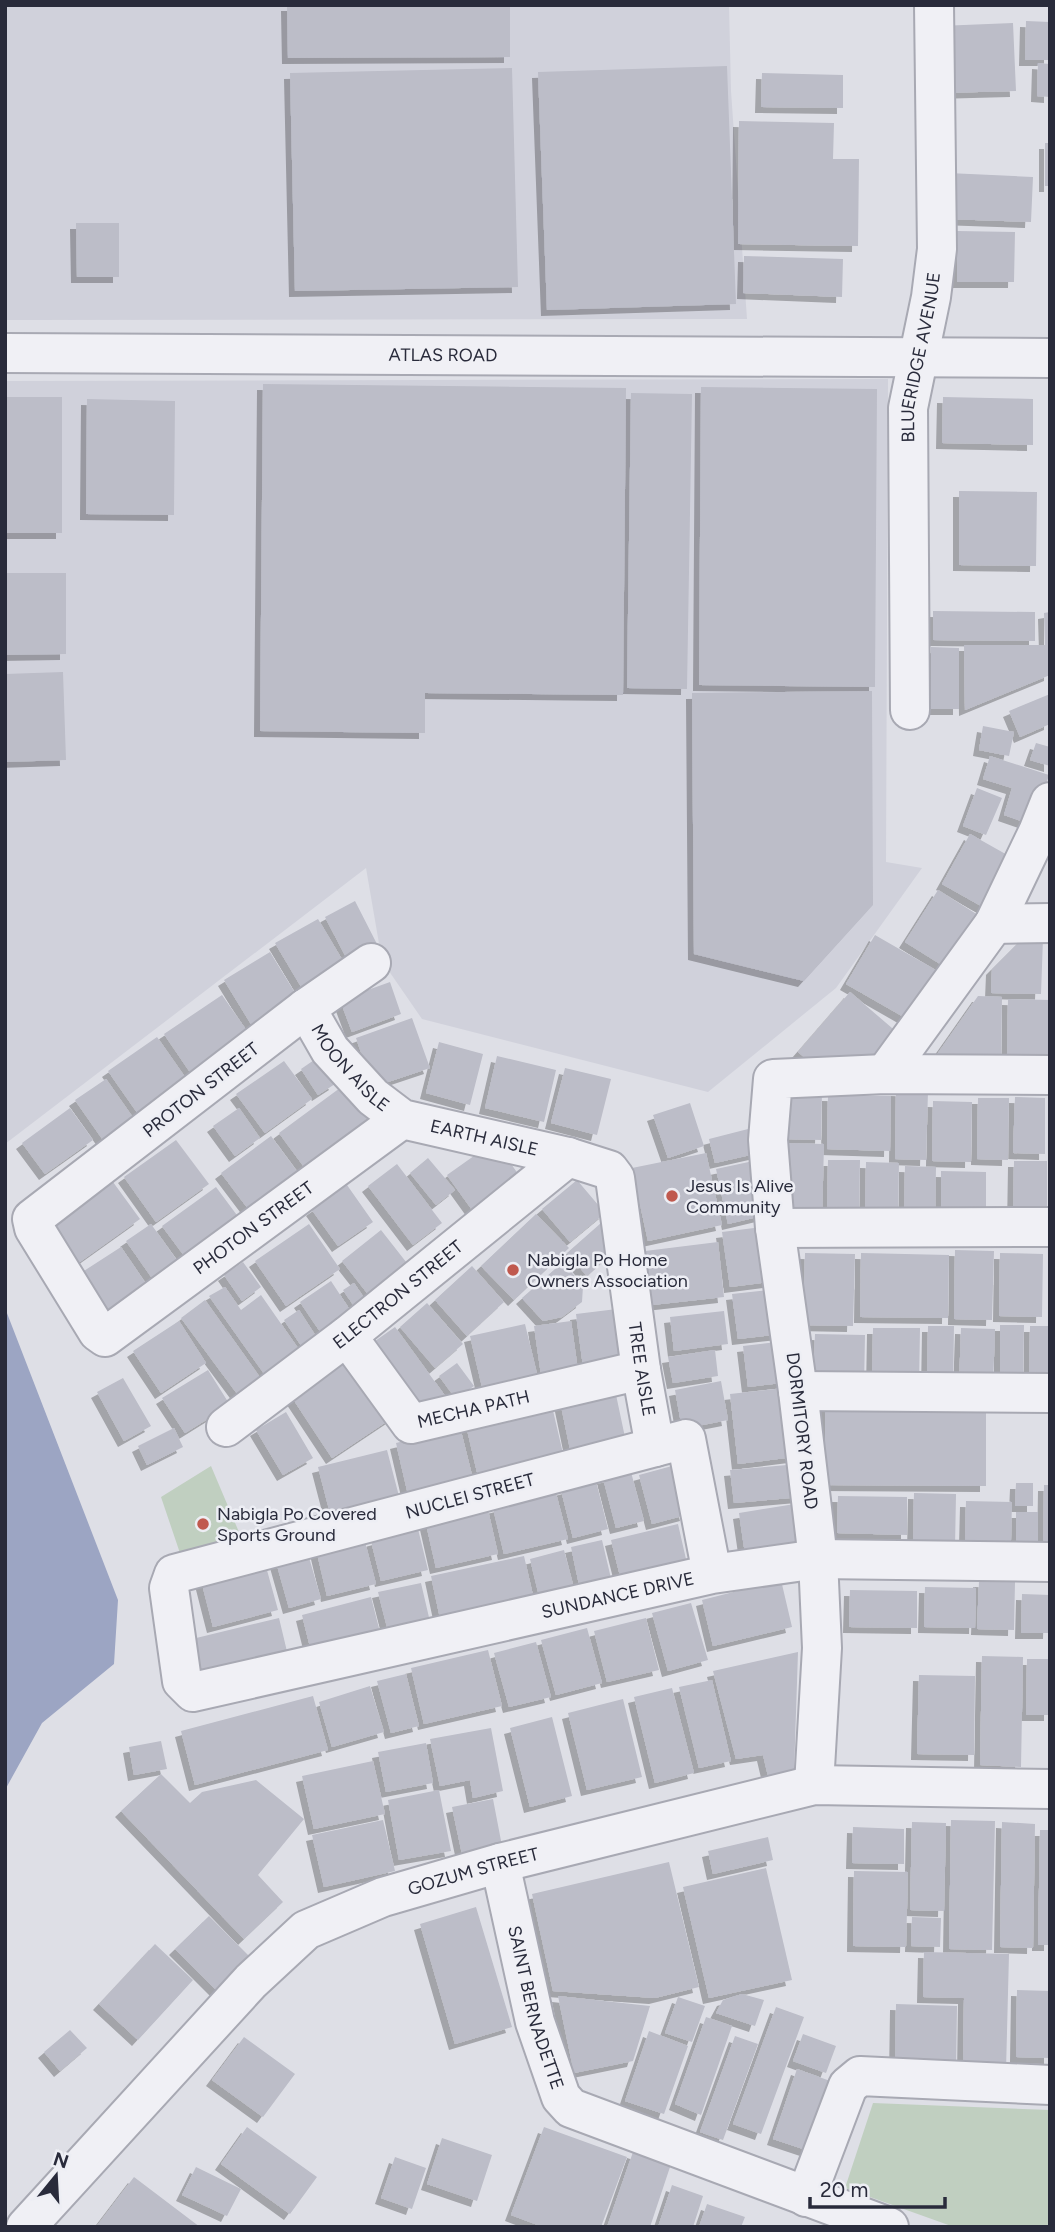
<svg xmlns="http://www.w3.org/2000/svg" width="1055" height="2232" viewBox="0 0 1055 2232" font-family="Figtree,sans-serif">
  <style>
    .built { fill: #d0d1db }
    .green { fill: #c0cfc0 }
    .water { fill: #9ca5c3 }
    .building { fill: #bcbdc8; filter: url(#shadow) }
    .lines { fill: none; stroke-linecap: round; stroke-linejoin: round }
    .minor-casing { stroke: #a8a9b3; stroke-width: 42 }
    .minor { stroke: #f0f0f5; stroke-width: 38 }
    .poi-dot { fill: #c0594e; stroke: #edeef4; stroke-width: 2.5 }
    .labels { text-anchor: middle; stroke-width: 5; stroke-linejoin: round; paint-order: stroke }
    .street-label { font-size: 18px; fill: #292b3b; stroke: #edeef4 }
    .poi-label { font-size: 18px; fill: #292b3b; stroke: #edeef4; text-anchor: start }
  </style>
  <defs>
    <filter id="shadow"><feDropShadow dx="-6" dy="6" stdDeviation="0" flood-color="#0004"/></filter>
  </defs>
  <rect width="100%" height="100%" fill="#dedfe6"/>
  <path class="built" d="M5 5H729L731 91 747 319 5 320Z
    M888 379 886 862 922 868 836 988 708 1092 422 1019 382 961 366 868 5 1144V381Z"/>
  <path class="green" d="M211 1466 247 1551 184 1565 161 1497Z
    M873 2103 1050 2110V2227H954L845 2188Z"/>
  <path class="water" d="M5 1308 118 1600 114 1664 42 1723 5 1790Z"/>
  <path class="building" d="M287 5H510V57L288 58Z
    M1026 21 1050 22V60H1025Z
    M1013 23 1016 91 941 93 939 26Z
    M1038 63 1050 64V97L1037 96Z
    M727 66 736 304 547 310 538 72Z
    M512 68 518 287 295 291 290 73Z
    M762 73 843 75V108L761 107Z
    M739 121 834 123 833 159H859L858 246 738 244Z
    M1045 143H1050V186H1045Z
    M948 173 1033 177 1031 222 946 219Z
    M76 223H119V277H77Z
    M957 231 1015 232 1014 282H957Z
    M744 256 843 259 842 297 743 293Z
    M263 384 626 388 623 695 425 693V733L260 731Z
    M701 387 877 389 875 687 699 685Z
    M631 393 692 394 687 689 627 688Z
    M5 397H62V533H5Z
    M943 397 1033 399V445L942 443Z
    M87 399 175 401 174 515 86 514Z
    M959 491 1037 492 1036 566 959 565Z
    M5 573H66V654L5 655Z
    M933 611 1035 612V641L933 640Z
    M1050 612V675L965 710 964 645H1045L1044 613Z
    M931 647 959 648V709H931Z
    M63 672 66 760 5 762V674Z
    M872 691 873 905 804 981 694 954 692 693Z
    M1050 694V724L1020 737 1009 711Z
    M983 726 1014 732 1009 756 979 750Z
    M1036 743 1050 747V766L1030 760Z
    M990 756 1049 775 1033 825 1004 815 1012 788 983 779Z
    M977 788 1002 798 986 835 963 826Z
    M970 834 1018 861 990 911 942 884Z
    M938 890 986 920 953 972 905 942Z
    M355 901 378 946 348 961 325 917Z
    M318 919 346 966 303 990 275 943Z
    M875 935 946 976 916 1024 846 984Z
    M1023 938H1043L1041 994 991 993 992 969Z
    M270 952 300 1001 254 1029 224 980Z
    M390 982 401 1014 352 1032 340 1000Z
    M850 992 899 1034 864 1071H821L798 1052Z
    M222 995 254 1041 196 1081 164 1034Z
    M978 996 1002 997 1001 1065 931 1063Z
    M1008 999 1050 1000V1064L1007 1063Z
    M412 1018 430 1068 373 1087 356 1038Z
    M157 1037 192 1087 143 1121 108 1071Z
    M439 1042 483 1054 470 1105 426 1093Z
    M497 1056 556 1070 544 1122 485 1108Z
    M317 1058 335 1084 318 1095 301 1069Z
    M284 1061 312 1099 265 1133 236 1094Z
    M565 1068 611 1079 597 1135 551 1123Z
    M106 1079 141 1129 110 1150 75 1100Z
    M344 1085 375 1127 310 1175 279 1133Z
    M896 1090 928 1091 926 1160 895 1159Z
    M786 1091 822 1092 821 1140 785 1139Z
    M828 1095 891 1096 890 1151 827 1149Z
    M1015 1097 1045 1098V1154L1013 1153Z
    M978 1098H1009L1008 1160 977 1159Z
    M933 1101 972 1102 971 1162 932 1161Z
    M690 1103 704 1146 668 1158 653 1115Z
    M70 1108 93 1140 45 1174 22 1143Z
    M239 1108 260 1138 235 1156 213 1126Z
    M752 1128 759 1153 715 1163 709 1139Z
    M271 1136 305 1182 255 1218 221 1173Z
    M176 1140 209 1184 156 1222 124 1177Z
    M495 1141 523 1181 475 1214 447 1175Z
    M779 1143 824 1144 822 1219 778 1218Z
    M706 1153 722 1225 648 1241 632 1168Z
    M428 1158 455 1190 436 1205 410 1173Z
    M758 1160 770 1214 728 1224 716 1169Z
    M828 1160H860L859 1217H827Z
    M1014 1161H1047V1222H1013Z
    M866 1162 899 1163 898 1213 865 1212Z
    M397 1164 442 1223 413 1245 368 1186Z
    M905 1166 936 1167 935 1219 904 1218Z
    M941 1171 986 1172V1220H941Z
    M577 1180 605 1213 570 1242 542 1209Z
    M113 1182 140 1219 70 1269 43 1231Z
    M347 1185 373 1222 338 1246 312 1210Z
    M216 1187 248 1230 194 1269 162 1226Z
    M536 1214 569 1248 514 1300 481 1266Z
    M601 1223 621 1245 587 1276 567 1253Z
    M151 1224 184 1270 159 1288 126 1241Z
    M309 1224 340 1269 286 1306 255 1261Z
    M770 1226 777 1281 730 1287 722 1232Z
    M381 1230 410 1267 371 1298 342 1261Z
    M718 1242 724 1297 652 1305 645 1251Z
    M121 1247 153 1294 106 1326 73 1278Z
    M955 1250 994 1251 992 1320 954 1319Z
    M805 1253 855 1254 853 1326 803 1325Z
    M861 1253 949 1255 948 1318 860 1317Z
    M1000 1253 1043 1254 1042 1317 999 1316Z
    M243 1262 261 1287 242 1301 224 1275Z
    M563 1262 583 1286 582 1302 562 1317 543 1321 522 1298Z
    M472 1266 504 1302 467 1336 435 1300Z
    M331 1281 354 1316 323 1336 300 1302Z
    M354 1283 369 1305 358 1312 343 1290Z
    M225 1287 241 1310 261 1295 300 1351 265 1375 209 1296Z
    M777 1289 783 1334 738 1339 732 1294Z
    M205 1300 264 1383 241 1399 181 1318Z
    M427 1303 463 1344 435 1368 400 1327Z
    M625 1308 633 1368 584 1374 576 1314Z
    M299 1310 319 1341 304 1350 284 1320Z
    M724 1311 728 1344 674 1351 670 1317Z
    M179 1321 206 1363 161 1393 133 1351Z
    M571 1321 579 1377 542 1382 534 1326Z
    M525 1324 538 1378 483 1391 470 1336Z
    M1000 1325H1024L1023 1385H1000Z
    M928 1326H954L953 1387 927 1386Z
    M1030 1326H1050V1387L1029 1386Z
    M395 1327 446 1397 419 1417 368 1346Z
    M873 1328H920L919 1386 872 1385Z
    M961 1328 995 1329 993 1386H959Z
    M815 1334 865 1335 864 1386 813 1384Z
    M786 1341 791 1382 748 1387 743 1346Z
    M715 1350 718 1376 673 1383 668 1357Z
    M350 1357 392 1418 332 1458 291 1396Z
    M457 1363 474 1386 456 1399 439 1376Z
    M208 1370 230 1405 185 1433 162 1398Z
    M123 1378 151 1426 124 1441 97 1392Z
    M721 1381 728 1420 682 1429 675 1390Z
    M793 1387 802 1456 738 1464 730 1394Z
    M615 1390 626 1442 571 1454 560 1401Z
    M551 1402 565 1462 479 1481 465 1421Z
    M825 1403H986V1486L825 1485Z
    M286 1412 313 1458 283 1475 256 1430Z
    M460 1427 474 1483 409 1499 396 1443Z
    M174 1428 183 1447 147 1465 138 1446Z
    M387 1450 400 1500 331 1517 318 1467Z
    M798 1464 802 1497 734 1503 730 1470Z
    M672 1466 686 1515 652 1524 639 1475Z
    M631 1472 644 1521 616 1528 603 1478Z
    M596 1481 608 1529 573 1538 561 1490Z
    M1016 1483H1033V1506H1015Z
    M1044 1485H1050V1552H1043Z
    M556 1493 568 1539 504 1554 493 1508Z
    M914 1493 956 1494 955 1548H913Z
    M838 1496 907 1497V1535L837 1533Z
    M966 1501 1012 1502 1011 1541 965 1540Z
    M801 1503 809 1550 746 1561 739 1513Z
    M488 1510 498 1554 436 1568 426 1524Z
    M1016 1512H1038V1549H1016Z
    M678 1524 688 1568 622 1584 611 1540Z
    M418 1529 428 1570 381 1581 371 1541Z
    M364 1538 376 1584 327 1596 316 1549Z
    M602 1540 613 1587 581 1594 571 1547Z
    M564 1550 575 1592 540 1600 530 1559Z
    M308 1554 321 1599 289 1608 276 1562Z
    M524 1556 535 1604 441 1623 431 1576Z
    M265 1563 278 1610 213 1627 201 1580Z
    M781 1580 792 1627 713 1646 702 1600Z
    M979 1581 1015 1582 1014 1630 977 1629Z
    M421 1583 431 1626 389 1635 378 1592Z
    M925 1587 976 1588 975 1628 924 1627Z
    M850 1590 917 1591V1628L849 1627Z
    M1022 1594 1050 1595 1049 1633H1021Z
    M371 1597 382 1640 313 1659 302 1615Z
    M691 1603 708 1660 668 1671 652 1613Z
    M279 1618 290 1664 200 1686 188 1640Z
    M646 1618 659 1670 607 1682 594 1631Z
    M587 1628 602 1683 556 1695 541 1640Z
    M536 1642 551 1697 509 1707 494 1653Z
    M488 1650 502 1706 424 1724 411 1668Z
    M798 1652 794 1772 768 1776 763 1755 736 1759 713 1671Z
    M982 1656 1023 1657 1021 1767 980 1765Z
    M1027 1659H1050V1715H1026Z
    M406 1674 419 1726 391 1733 377 1681Z
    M919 1675 975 1676 974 1755 917 1754Z
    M712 1680 731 1761 699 1768 679 1687Z
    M370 1686 384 1732 332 1747 319 1702Z
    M672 1688 694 1773 655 1783 634 1697Z
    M313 1696 328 1750 195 1785 181 1731Z
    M623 1699 642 1777 587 1790 568 1713Z
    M552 1717 572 1796 530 1807 510 1728Z
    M491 1728 503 1791 473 1798 470 1780 440 1786 430 1739Z
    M161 1741 167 1769 134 1775 129 1747Z
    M426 1743 433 1783 386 1792 378 1752Z
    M373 1761 385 1814 314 1829 302 1776Z
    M161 1774 190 1803 202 1792 256 1780 304 1819 258 1875 283 1902 244 1939 121 1811Z
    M439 1790 451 1851 399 1860 388 1800Z
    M493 1799 502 1846 462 1854 452 1807Z
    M383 1820 395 1871 324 1887 312 1835Z
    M951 1820 995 1821 992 1950 949 1949Z
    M912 1822 946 1823 944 1911 910 1910Z
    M1002 1822 1035 1824 1033 1948 1000 1947Z
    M853 1827 904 1829V1864L852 1863Z
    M1040 1830H1050V1945H1038Z
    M768 1837 773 1860 713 1874 708 1851Z
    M669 1862 699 1987 655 1998 553 1991 532 1894Z
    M766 1868 792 1980 709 1998 683 1887Z
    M854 1871 908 1872 906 1947 853 1946Z
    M476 1907 512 2027 455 2044 420 1924Z
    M209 1916 249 1956 216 1990 175 1949Z
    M912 1917 941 1918 940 1947 911 1946Z
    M155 1944 193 1980 138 2040 99 2004Z
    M924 1952 1009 1954 1006 2071 963 2070 964 1998 923 1997Z
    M1017 1990 1050 1991V2058L1016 2057Z
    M742 1994 764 2000 755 2026 716 2013 723 2000Z
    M558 1996 650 2006 633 2061 574 2073Z
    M678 1997 705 2006 692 2042 665 2033Z
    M896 2004 957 2006 956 2072 895 2071Z
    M776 2007 804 2017 761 2134 733 2124Z
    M706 2017 732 2026 701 2115 675 2104Z
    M70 2030 87 2048 60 2071 44 2052Z
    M649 2031 688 2046 664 2114 625 2101Z
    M803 2034 836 2046 826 2073 793 2061Z
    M735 2036 758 2044 723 2140 700 2132Z
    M244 2037 295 2074 263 2117 212 2080Z
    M797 2069 833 2082 809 2151 773 2139Z
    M247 2127 317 2177 290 2214 221 2164Z
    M544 2127 627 2157 601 2227H543L511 2215Z
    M442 2138 492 2155 477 2201 427 2184Z
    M633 2152 671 2164 650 2227H607Z
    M395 2157 426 2168 412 2209 381 2198Z
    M196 2167 241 2189 227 2216 182 2195Z
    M134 2177 200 2227H96Z
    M672 2185 703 2196 693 2227H658Z
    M707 2204 745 2217 741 2227H699Z"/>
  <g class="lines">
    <defs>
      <g id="minor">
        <path id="s1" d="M5 353 1050 358"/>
        <path id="s2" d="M910 710 908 408 931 297 937 249 934 5"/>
        <path d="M994 924 1050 923"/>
        <path id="s3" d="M371 963 306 1008 32 1219 34 1228 98 1332 105 1337 402 1119"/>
        <path id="s4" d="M306 1008 330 1050 373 1097 402 1119 568 1157 609 1170 615 1178 641 1370 655 1447"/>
        <path d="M885 1074 994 924 1038 832 1050 802"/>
        <path d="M775 1228 1050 1227"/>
        <path id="s5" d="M347 1336 411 1424 641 1370"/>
        <path d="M798 1391 1050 1393"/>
        <path id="s6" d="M226 1427 347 1336 568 1157"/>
        <path id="s7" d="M712 1574 686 1439 174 1574 169 1588 182 1681 193 1692 712 1574 818 1559 1050 1562"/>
        <path d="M814 1785 822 1648 818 1559 798 1391 775 1228 768 1140 773 1079 885 1074 1050 1075"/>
        <path id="s8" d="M500 1863 535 2022 561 2097 571 2108 889 2227"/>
        <path d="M806 2197 848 2086 860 2076 1050 2085"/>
        <path id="s9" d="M26 2227 251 1981 306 1930 383 1897 500 1863 814 1785 1050 1789"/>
      </g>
    </defs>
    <use href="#minor" class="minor-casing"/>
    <use href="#minor" class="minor"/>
  </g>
  <g class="poi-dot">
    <circle cx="672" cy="1196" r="7"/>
    <circle cx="513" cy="1270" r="7"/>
    <circle cx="203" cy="1524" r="7"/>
  </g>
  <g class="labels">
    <g class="street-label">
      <text dy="6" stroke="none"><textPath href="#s1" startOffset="438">ATLAS ROAD</textPath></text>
      <text dy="6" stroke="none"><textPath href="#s2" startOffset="354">BLUERIDGE AVENUE</textPath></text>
      <text dy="6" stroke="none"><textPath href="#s4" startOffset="75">MOON AISLE</textPath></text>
      <text transform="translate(201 1090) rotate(-38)" y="6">PROTON STREET</text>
      <text dy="6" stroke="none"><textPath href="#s4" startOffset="233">EARTH AISLE</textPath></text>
      <text dy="6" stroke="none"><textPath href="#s3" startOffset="749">PHOTON STREET</textPath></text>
      <text dy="6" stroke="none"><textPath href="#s6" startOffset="217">ELECTRON STREET</textPath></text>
      <text dy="6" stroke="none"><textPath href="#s4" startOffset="565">TREE AISLE</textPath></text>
      <text dy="6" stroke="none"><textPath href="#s5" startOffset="173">MECHA PATH</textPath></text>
      <text transform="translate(802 1431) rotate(83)" y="6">DORMITORY ROAD</text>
      <text transform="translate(470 1496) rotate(-15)" y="6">NUCLEI STREET</text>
      <text dy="6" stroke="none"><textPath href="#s7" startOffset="1227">SUNDANCE DRIVE</textPath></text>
      <text dy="6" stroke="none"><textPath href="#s9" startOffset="586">GOZUM STREET</textPath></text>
      <text dy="6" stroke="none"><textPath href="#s8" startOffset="149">SAINT BERNADETTE</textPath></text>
    </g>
    <g class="poi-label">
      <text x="686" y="1192">Jesus Is Alive<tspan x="686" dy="21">Community</tspan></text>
      <text x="527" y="1266">Nabigla Po Home<tspan x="527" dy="21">Owners Association</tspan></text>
      <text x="217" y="1520">Nabigla Po Covered<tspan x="217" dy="21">Sports Ground</tspan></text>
    </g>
  </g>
  <rect width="1055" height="2232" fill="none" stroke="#292b3b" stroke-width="14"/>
  <g transform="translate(56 2176) rotate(18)" stroke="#edeef4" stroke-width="5" paint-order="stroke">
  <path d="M0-5L12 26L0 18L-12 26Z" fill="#292b3b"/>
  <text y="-10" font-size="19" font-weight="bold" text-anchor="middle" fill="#292b3b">N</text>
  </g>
  <path d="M810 2197v10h135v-10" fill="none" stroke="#292b3b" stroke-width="3.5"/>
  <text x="820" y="2197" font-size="21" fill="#292b3b" stroke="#edeef4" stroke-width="5" paint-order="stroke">20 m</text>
</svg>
